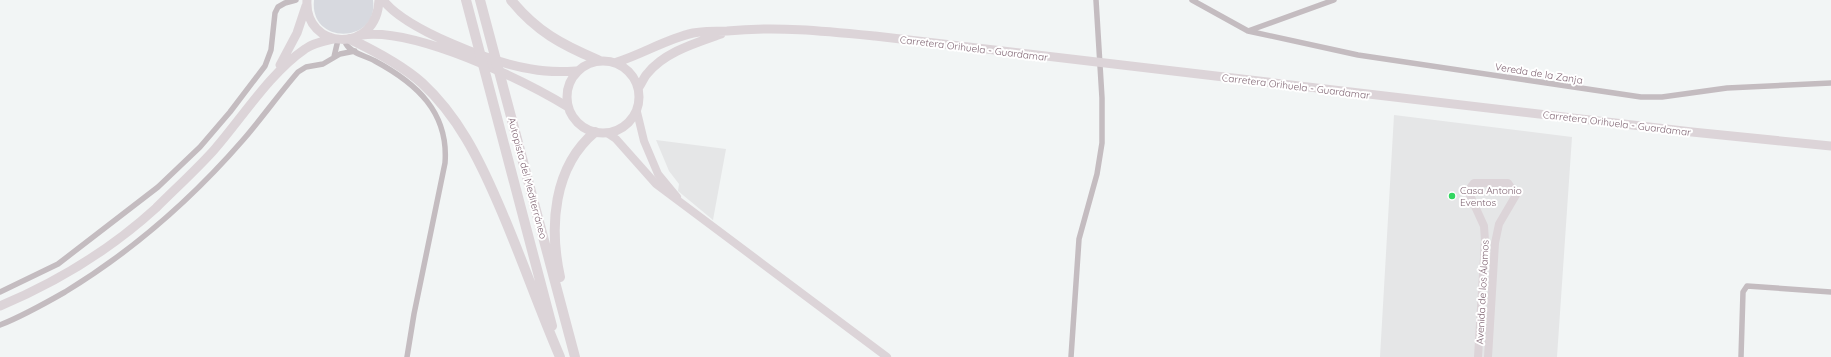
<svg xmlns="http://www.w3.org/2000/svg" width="1831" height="357" viewBox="0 0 1831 357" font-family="Quicksand,sans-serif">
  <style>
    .built { fill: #e5e6e7 }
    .green { fill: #d7d9df }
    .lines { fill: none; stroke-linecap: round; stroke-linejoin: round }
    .street { stroke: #c4bcc0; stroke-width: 5.5 }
    .secondary { stroke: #dcd4d8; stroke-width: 8 }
    .primary { stroke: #dcd4d8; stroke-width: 9 }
    .highway { stroke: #dcd4d8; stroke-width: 10 }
    .poi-dot { fill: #32d660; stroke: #fff; stroke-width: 1.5 }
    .labels { text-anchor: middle; stroke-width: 4; stroke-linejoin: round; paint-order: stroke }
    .street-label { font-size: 10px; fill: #816674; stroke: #fff }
    .poi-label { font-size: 10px; fill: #816674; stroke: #fff; text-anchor: start }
  </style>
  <rect width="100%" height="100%" fill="#f2f5f5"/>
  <path class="built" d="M1394 115 1572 137 1557 357H1380Z
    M656 140 726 149 713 220 678 191 679 184 669 171Z"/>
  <path class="green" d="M314 0H373C379 44 309 46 314 0Z"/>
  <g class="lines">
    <path class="street" d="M1192 0 1248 31 1358 55 1641 97H1662L1727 88 1831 83
      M1248 31 1334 0
      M346 44C351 53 366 56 375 61 416 83 449 112 445 163L414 314 407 357
      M334 57 338 40
      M0 292 58 264 158 187 200 147 230 112 265 66 271 50 275 13 278 7 285 3 296 0
      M0 325C23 316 44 304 65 292 134 250 190 201 243 140 262 118 279 94 298 72L306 67 323 64 340 54 355 51
      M1071 357 1079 239 1097 174 1102 143V98L1096 0
      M1741 357 1743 292 1747 286 1831 292"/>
    <path class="secondary" d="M637 112 644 141 658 174 677 197
      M607 133 616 139 656 184 887 357
      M1478 357 1485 241 1484 226 1468 191 1474 183H1508L1516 195 1499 224 1495 243 1488 357"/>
    <path class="primary" d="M307 0C304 50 377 55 379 0
      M383 0C406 30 493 63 531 69 546 72 561 72 576 71
      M362 35C415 28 522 79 568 107
      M567 97a36 36 0 1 1 72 0a36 36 0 1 1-72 0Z
      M617 62C643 54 666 39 693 33 704 31 716 31 727 31 777 26 825 31 875 36L1692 132 1831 146
      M280 65 297 33 306 6
      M639 87C642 83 644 77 647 74 664 52 696 43 721 34
      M0 306C57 282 110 250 156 208 175 189 196 170 214 150 242 118 270 73 305 49 313 43 324 41 333 39"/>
    <path class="highway" d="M466 0 552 326
      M480 0 575 357
      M511 0C536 31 562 45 598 60
      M350 39C375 51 402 65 422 83 458 116 479 159 498 203 520 253 538 306 560 357
      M560 277C549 227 553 167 595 132"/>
  </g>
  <circle class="poi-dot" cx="1452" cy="196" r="4"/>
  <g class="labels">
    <g class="street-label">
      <text transform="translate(974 48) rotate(7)" y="4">Carretera Orihuela - Guardamar</text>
      <text transform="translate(1539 73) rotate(9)" y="4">Vereda de la Zanja</text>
      <text transform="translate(1296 86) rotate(7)" y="4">Carretera Orihuela - Guardamar</text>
      <text transform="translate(1617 123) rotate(7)" y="4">Carretera Orihuela - Guardamar</text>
      <text transform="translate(528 178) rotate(75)" y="4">Autopista del Mediterráneo</text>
      <text transform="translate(1482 292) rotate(-87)" y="4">Avenida de los Álamos</text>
    </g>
    <g class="poi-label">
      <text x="1460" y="194">Casa Antonio<tspan x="1460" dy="12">Eventos</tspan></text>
    </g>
  </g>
</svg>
